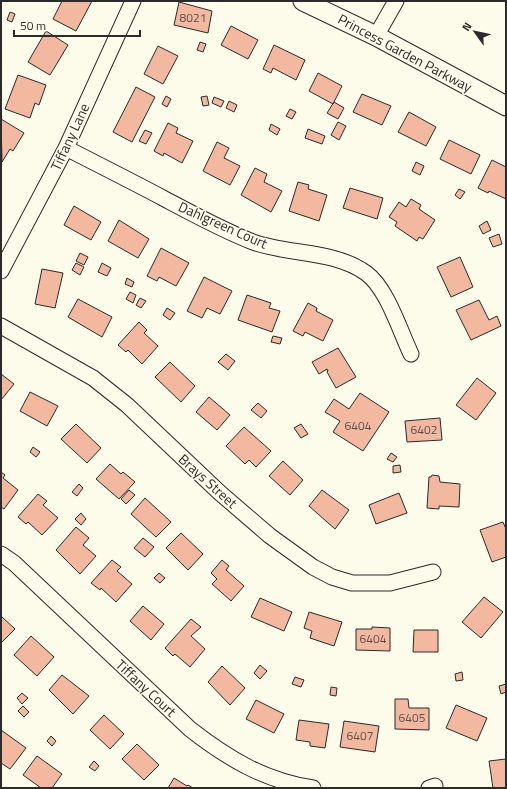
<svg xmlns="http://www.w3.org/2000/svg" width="507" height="789" viewBox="0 0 507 789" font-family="'Titillium Web',sans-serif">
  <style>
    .building { fill: #f2b8a0; stroke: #2b2b2b }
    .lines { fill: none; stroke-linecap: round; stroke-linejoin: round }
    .minor-casing { stroke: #2b2b2b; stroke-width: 17 }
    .tertiary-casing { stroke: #2b2b2b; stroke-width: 21 }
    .minor { stroke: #fdfbea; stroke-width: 15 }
    .tertiary { stroke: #fdfbea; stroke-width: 19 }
    .labels { text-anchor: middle; stroke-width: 3; stroke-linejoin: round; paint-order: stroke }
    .number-label { font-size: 12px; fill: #5d4e48 }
    .street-label { font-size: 14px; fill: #2b2b2b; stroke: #fdfbea }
  </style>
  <rect width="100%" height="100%" fill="#fdfbea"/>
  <path class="building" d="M62 1H92L76 31 53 19Z
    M179 2 212 11 208 33 174 25Z
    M10 12 15 14 12 22 7 20Z
    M231 26 258 40 248 59 221 45Z
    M46 31 68 45 50 75 28 62Z
    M200 42 206 44 203 52 197 50Z
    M274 45 305 60 296 80 273 68 271 73 263 69Z
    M158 46 178 56 163 84 144 74Z
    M318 73 342 86 333 104 309 91Z
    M18 75 46 85 39 105 35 103 30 118 5 109Z
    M136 87 155 97 132 142 113 132Z
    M362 94 391 106 382 125 353 112Z
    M166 96 171 99 167 107 162 104Z
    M207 96 209 105 203 106 201 97Z
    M214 97 224 101 221 107 212 103Z
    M229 101 237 105 234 112 226 108Z
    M334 102 344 108 338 119 327 113Z
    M290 109 296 112 292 119 286 116Z
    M409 112 436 127 426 146 398 132Z
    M1 119 24 133 13 151 10 149 2 162Z
    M338 122 346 126 339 140 331 135Z
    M168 123 178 128 176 133 193 141 182 163 164 153 163 156 154 151Z
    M271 124 280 129 277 135 269 130Z
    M308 129 325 136 322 144 305 138Z
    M145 130 152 133 146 144 139 141Z
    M449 140 480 155 471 174 440 159Z
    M217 142 229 148 224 158 240 166 230 185 203 171Z
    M492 160 506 167V199L489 191 488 193 478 188Z
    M416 162 424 166 420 175 412 171Z
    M255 168 267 174 264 182 282 191 271 212 241 195Z
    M298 182 309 185 308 189 327 195 319 221 289 211Z
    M350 188 383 198 377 219 343 208Z
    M459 189 465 192 460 199 455 195Z
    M411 199 421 205 419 209 435 220 423 239 419 237 417 241 395 226 397 222 389 217 399 202 406 207Z
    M74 206 101 222 91 240 64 225Z
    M119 220 149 239 138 258 108 241Z
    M487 221 491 230 483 234 479 226Z
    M499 234 502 244 493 247 489 238Z
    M161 248 189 263 176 286 159 277 157 281 147 276Z
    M80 253 88 257 84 265 76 261Z
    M460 257 473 287 451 297 437 267Z
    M76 263 84 267 80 275 72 270Z
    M102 263 111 268 107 276 98 272Z
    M42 269 63 273 55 308 35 304Z
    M204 277 232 291 220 314 207 308 202 318 187 311Z
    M127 278 134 282 132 287 125 284Z
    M130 292 136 295 133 303 126 299Z
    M247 295 271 303 269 308 280 311 272 332 238 320Z
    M140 298 146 301 141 308 136 305Z
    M78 299 112 317 102 337 68 317Z
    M479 300 489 320 497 316 501 326 471 340 456 310Z
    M308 303 317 308 316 311 333 320 323 341 305 332 303 336 293 331Z
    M167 308 175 313 170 320 163 315Z
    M139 322 147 330 144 333 158 346 142 364 128 350 126 352 118 345Z
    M273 336 282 338 280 344 271 342Z
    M338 348 356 377 336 388 327 372 328 371 327 369 319 374 312 362Z
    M226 354 235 361 228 370 218 362Z
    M170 362 195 386 181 402 155 377Z
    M1 374 14 384 1 400Z
    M477 378 496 393 476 420 456 405Z
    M30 392 58 406 47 426 20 411Z
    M360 393 389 412 363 451 333 432 340 421 325 412 334 399 349 409Z
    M209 397 230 415 217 430 196 412Z
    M258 403 267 411 261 418 251 410Z
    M440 418 442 440 407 442 405 421Z
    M76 424 101 448 87 463 61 439Z
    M301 424 308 434 301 438 294 428Z
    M244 427 271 451 256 467 249 460 245 464 226 446Z
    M33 447 40 452 36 457 30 452Z
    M391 453 397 457 393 462 387 459Z
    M283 461 303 480 290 495 269 476Z
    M110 464 121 474 123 472 135 482 119 499 96 479Z
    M400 465 401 472 393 473V466Z
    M1 472 5 475 3 478 18 490 4 509 1 507Z
    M432 475 439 476 440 482 460 484 459 507 439 506V509L427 508 429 477H431Z
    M79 484 83 488 77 496 72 492Z
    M129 490 135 495 126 504 121 499Z
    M322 490 349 510 335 529 309 506Z
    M399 493 407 513 376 524 369 505Z
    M38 494 47 501 43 505 58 518 42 535 28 522 26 524 18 517Z
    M145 498 171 522 156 537 131 514Z
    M81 513 86 519 81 525 75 519Z
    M503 522 506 529V557L492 562 480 530Z
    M76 527 89 538 83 545 96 556 80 574 56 550Z
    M181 533 203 554 188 570 166 548Z
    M143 538 154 547 145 557 134 548Z
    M112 560 121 567 117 571 132 584 116 602 101 588 100 590 91 583Z
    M222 560 229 566 226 570 244 586 231 601 212 584 217 579 211 573Z
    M159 573 165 578 160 583 154 578Z
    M484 597 503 612 481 638 462 622Z
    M260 598 292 612 284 631 251 617Z
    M143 606 164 624 151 640 130 621Z
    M309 612 342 622 334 646 310 638 312 631 304 628Z
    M1 616 15 629 1 643Z
    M191 619 201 627 191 636 205 649 190 667 175 654 173 656 165 648Z
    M372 627 390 628V651L356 650V629H372Z
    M414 630H438V652H413Z
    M31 636 54 657 37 676 14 655Z
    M260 665 267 671 260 679 254 673Z
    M222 666 245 688 230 705 208 682Z
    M462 672 463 680 456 681 455 674Z
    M62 675 89 696 73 714 49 690Z
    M295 677 304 680 301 687 292 684Z
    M506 684V692L501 694 499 686Z
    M331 687 337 688 336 696 330 695Z
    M22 693 28 698 22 704 17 698Z
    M395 699H408L409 708H429V730L395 729Z
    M256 700 284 714 274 733 246 719Z
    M456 705 487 718 477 741 446 728Z
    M23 706 29 712 24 717 18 711Z
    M104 715 124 734 110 749 90 730Z
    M299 720 329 724 325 748 310 746V742L296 740Z
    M344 721 379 726 375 752 340 747Z
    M1 730 26 748 10 769 1 763Z
    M51 736 56 741 52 746 47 741Z
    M137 744 159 765 144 780 122 759Z
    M37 756 62 774 52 788H41L23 775Z
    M506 759V788H493L489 761Z
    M94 761 99 766 95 771 89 767Z
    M174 778 187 786 188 785 193 788H168Z"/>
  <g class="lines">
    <defs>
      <path id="minor" d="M376 36 396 1
        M66 148C99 165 131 181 163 198 193 214 222 230 253 242 289 255 334 250 366 273 387 288 400 331 411 354
        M1 271 66 148 133 1
        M1 326 93 378 127 405 220 493 270 536 313 567 332 577 352 583H390L433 572
        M1 554 14 563 190 729C227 758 265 781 313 788
        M429 788 435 786"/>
      <path id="tertiary" d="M303 1 376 36 506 106"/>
    </defs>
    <use href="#minor" class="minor-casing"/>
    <use href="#tertiary" class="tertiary-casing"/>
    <use href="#minor" class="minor"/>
    <use href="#tertiary" class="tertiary"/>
  </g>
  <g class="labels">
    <g class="number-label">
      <text x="193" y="22">8021</text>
      <text x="358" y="430">6404</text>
      <text x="424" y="434">6402</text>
      <text x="373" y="643">6404</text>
      <text x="412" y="722">6405</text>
      <text x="360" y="740">6407</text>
    </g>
    <g class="street-label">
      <text transform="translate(405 53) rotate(28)" y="5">Princess Garden Parkway</text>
      <text transform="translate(70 137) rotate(-65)" y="5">Tiffany Lane</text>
      <text transform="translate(223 225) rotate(24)" y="5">Dahlgreen Court</text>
      <text transform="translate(208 481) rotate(42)" y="5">Brays Street</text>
      <text transform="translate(146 688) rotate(43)" y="5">Tiffany Court</text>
    </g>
  </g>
  <rect width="507" height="789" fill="none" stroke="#2b2b2b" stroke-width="4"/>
  <g transform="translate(475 32) rotate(303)" stroke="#fdfbea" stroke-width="3" paint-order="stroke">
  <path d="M0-3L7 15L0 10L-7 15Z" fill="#2b2b2b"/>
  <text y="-6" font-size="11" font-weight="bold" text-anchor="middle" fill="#2b2b2b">N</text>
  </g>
  <path d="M14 30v6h126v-6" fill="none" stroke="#2b2b2b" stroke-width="2"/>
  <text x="20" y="30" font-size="12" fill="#2b2b2b" stroke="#fdfbea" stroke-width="3" paint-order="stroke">50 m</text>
</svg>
